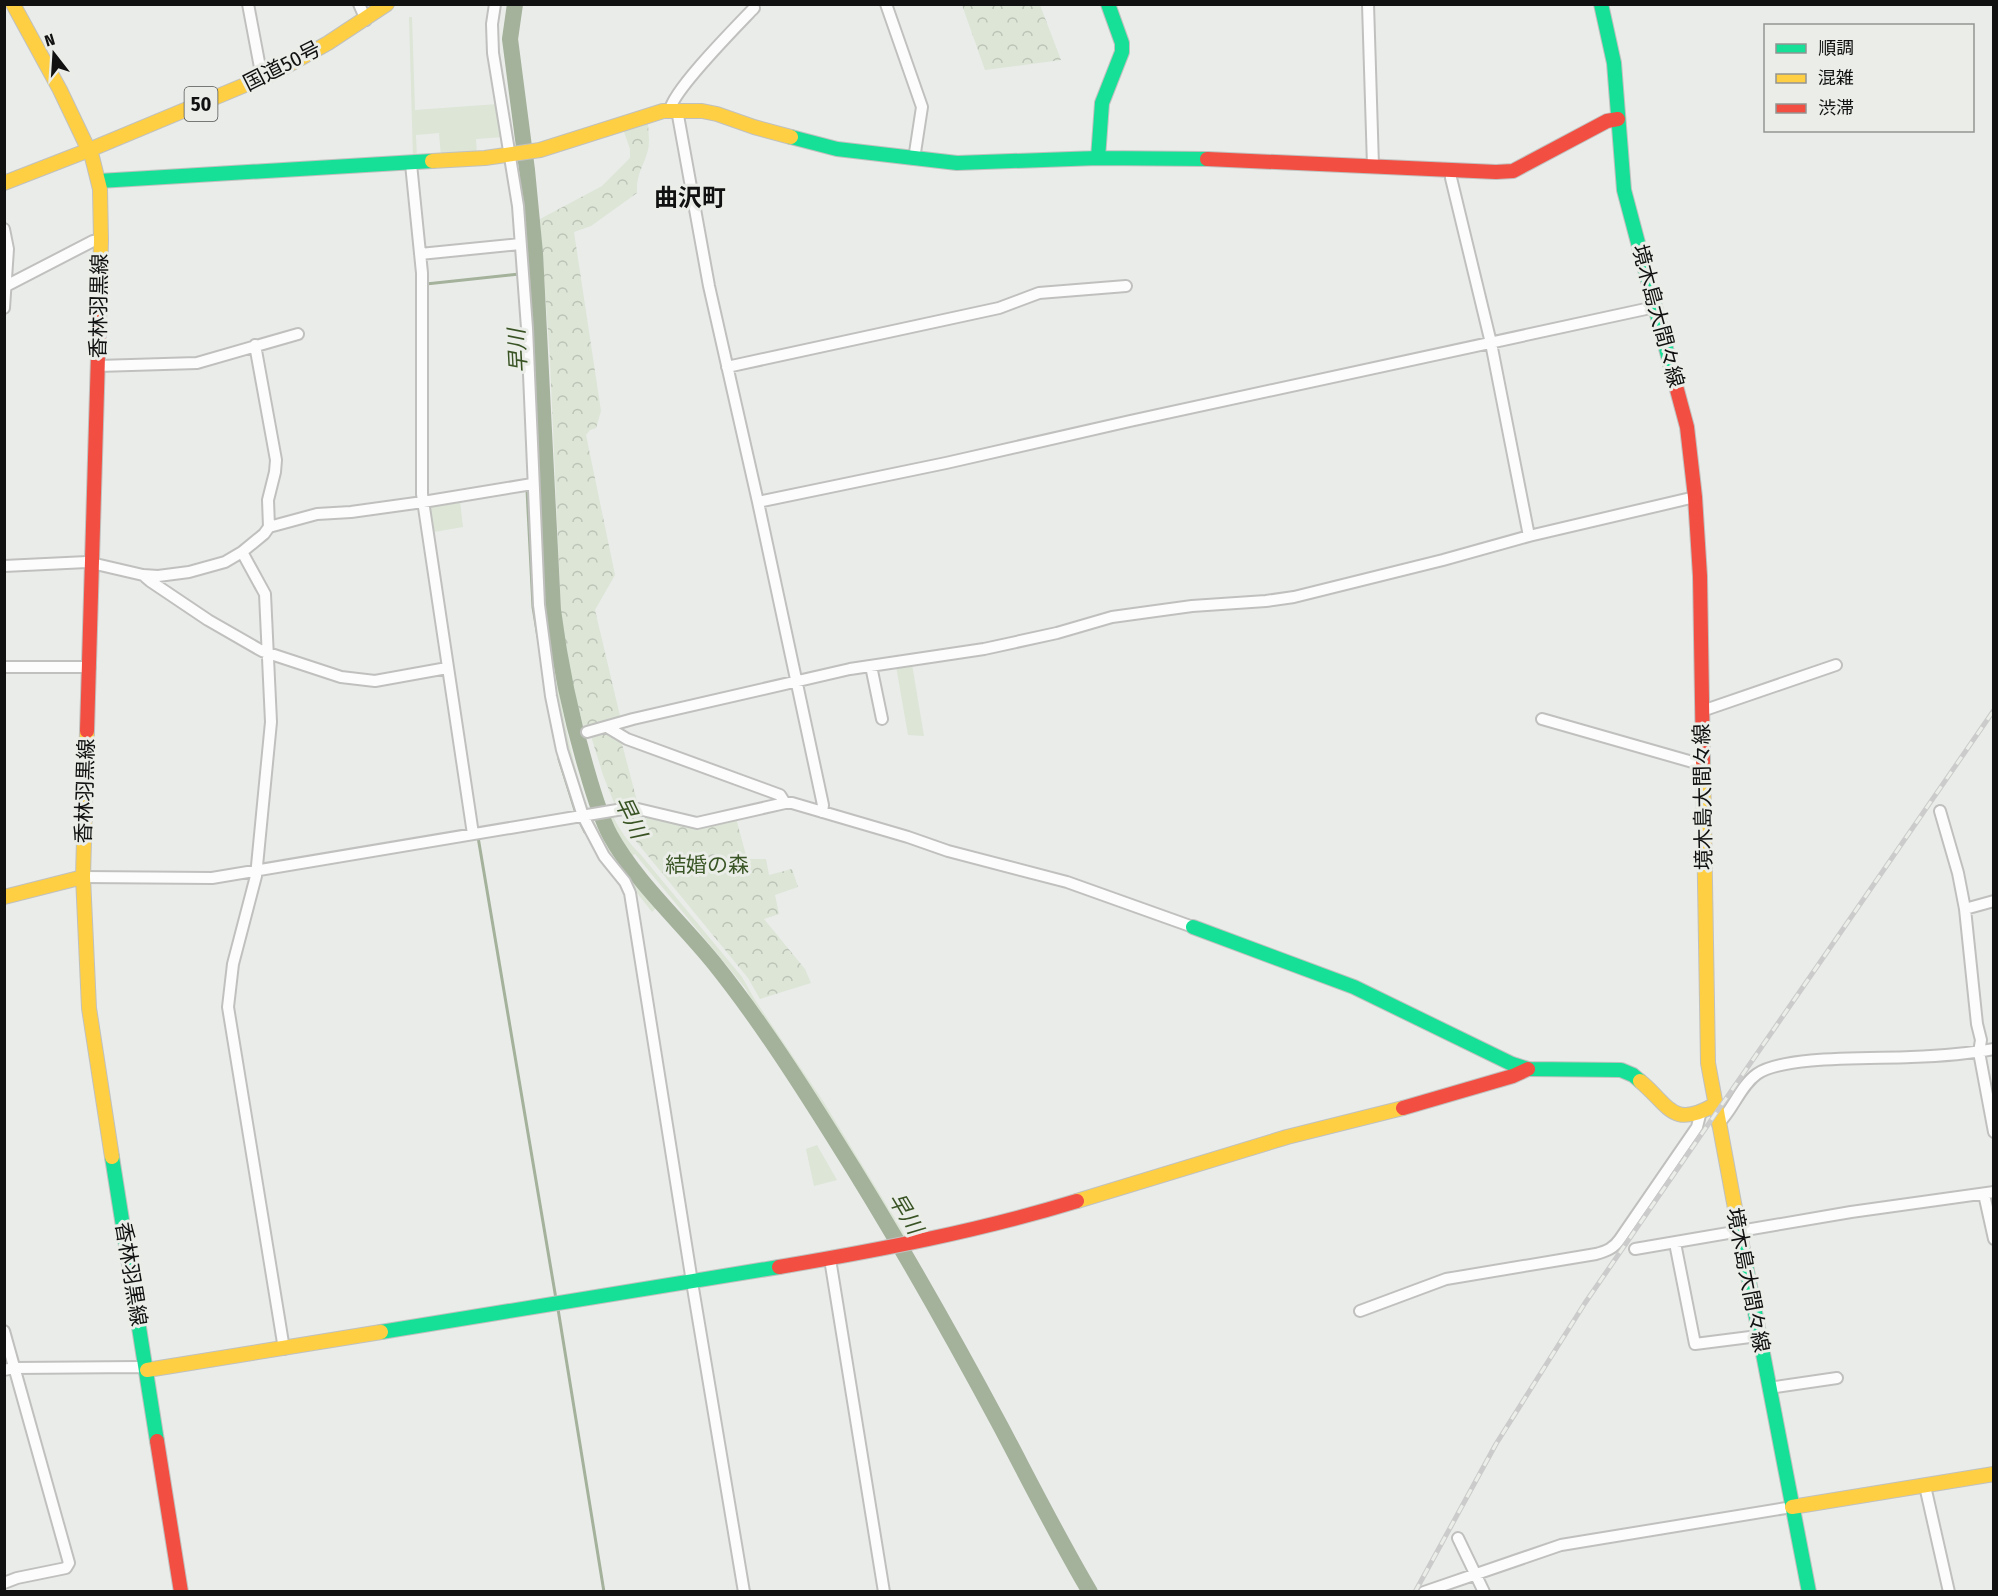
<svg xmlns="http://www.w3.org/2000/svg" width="1998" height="1596" viewBox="0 0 1998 1596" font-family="'Fira Sans Condensed','Noto Sans JP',sans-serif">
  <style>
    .grass { fill: #dce5d6 }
    .park { fill: url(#park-crowns) }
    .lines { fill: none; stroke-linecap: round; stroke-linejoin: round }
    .stream { stroke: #a4b19b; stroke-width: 3 }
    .river { stroke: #a4b19b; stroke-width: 16 }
    .street-casing { stroke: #c0c1bf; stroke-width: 14 }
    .fast-casing { stroke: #c0c1bf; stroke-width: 16 }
    .slow-casing { stroke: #c0c1bf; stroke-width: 16 }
    .jam-casing { stroke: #c0c1bf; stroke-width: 16 }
    .street { stroke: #fcfcfc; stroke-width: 10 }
    .fast { stroke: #16e098; stroke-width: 14 }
    .slow { stroke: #ffcf43; stroke-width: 14 }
    .jam { stroke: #f24e42; stroke-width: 14 }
    .rail-casing { stroke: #cacbca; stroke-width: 5 }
    .rail { stroke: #eaede8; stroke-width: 3; stroke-dasharray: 9; stroke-linecap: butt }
    .labels { text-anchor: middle; stroke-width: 6; stroke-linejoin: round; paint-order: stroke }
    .shield { fill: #eaede8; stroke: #515351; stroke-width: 1.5 }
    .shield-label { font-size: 20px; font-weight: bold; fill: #101110 }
    .street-label { font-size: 21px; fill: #101110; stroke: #eaede8 }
    .park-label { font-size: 21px; fill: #3b5626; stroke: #eaede8 }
    .water-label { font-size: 22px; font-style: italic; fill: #395324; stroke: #eaede8 }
    .quarter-label { font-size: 24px; font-weight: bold; fill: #101110; stroke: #eaede8 }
  </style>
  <defs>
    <pattern id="park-crowns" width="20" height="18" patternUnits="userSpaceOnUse" patternTransform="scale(1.5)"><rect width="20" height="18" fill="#dce5d6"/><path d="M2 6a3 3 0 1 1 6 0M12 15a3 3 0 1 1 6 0" fill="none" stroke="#bcc3b7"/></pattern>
  </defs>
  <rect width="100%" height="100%" fill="#eaece9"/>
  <path class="grass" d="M409 17H412L415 110 498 104 503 137 476 139 477 155 441 157 439 133 416 135 417 159H413Z
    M536 430C542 530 545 630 566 728 573 760 581 794 595 823 611 855 634 881 656 908L652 912 637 893V890L611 862 589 823 591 819 589 811 584 808 566 758 541 603Z
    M460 501 463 527 434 532 430 505Z
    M912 664 924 736 908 735 896 666Z
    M613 816C620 831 629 843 641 855L742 977 755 1000 823 1101 905 1235V1239L903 1240 819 1103 776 1036 756 1009 746 989 635 854 632 856 617 833 610 817Z
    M817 1145 837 1180 814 1186 806 1149Z"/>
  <path class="park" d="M962 5H1040L1061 60 985 70Z
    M648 120C648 130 650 141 648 150 643 168 636 174 637 193L591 226 574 232 601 411 596 428 590 430 586 435 615 575 595 610 620 716 618 719 584 729 569 671 561 613 550 360 540 219 602 186 630 158V149L623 129Z
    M602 732 621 740 638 805H615L603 775 590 733Z
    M628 813 699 827 736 818 747 859H766L769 875 792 869 798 887 775 895 779 914 764 919 805 969 811 983 760 999 748 978 630 834 625 825 622 815Z"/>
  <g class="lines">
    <path class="stream" d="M530 254 535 253
      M426 284 519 274
      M527 490 533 607 538 637
      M559 759 575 810
      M581 824 585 832
      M478 837 556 1299
      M558 1309 604 1592"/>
    <path class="river" d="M515 4 510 39 527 170 535 253 553 610C560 665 571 718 587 771 593 792 600 816 610 835 636 882 681 922 714 963 758 1018 796 1077 833 1136 893 1231 948 1328 1001 1427 1030 1482 1058 1538 1090 1592"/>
    <defs>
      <path id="street" d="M248 4 262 78
        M359 4 366 20
        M495 4 492 24 493 53 518 206 527 328 539 605 551 696 562 750 583 816 604 856 625 882 630 893 692 1282 744 1592
        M886 4 922 107 914 159
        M1368 4 1373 166
        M670 110C673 90 737 26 754 8
        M677 110 709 286 758 502 823 805 822 812
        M411 164 422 273V494L473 834
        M1451 170V178L1491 343 1529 536
        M4 229 8 249 4 308
        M420 254 520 244
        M4 287 93 241 101 240
        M98 366 197 363 298 334
        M727 367 999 308 1039 293 1126 286
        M758 502 946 463 1130 421 1655 307
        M269 527 317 514 351 512 423 502 532 484
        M242 552 265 594 271 722 256 876 233 964 228 1007 284 1349
        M4 566 87 562 143 575 158 576 189 572 225 562 242 552 264 534 269 527 268 500 275 472 276 460 255 345
        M143 575 150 581 208 620 262 651 341 677 375 681 447 668
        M871 666 882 719
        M4 667H90
        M1702 711 1836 665
        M1542 719 1703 765
        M607 727 627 739 780 795 785 803
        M587 732 633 719 850 669 984 649 1057 633 1112 617 1192 606 1266 601 1294 597 1443 560 1529 536 1695 497
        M1940 811 1958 873 1965 909 1977 1024 1981 1040 1979 1052 1994 1132
        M83 877 212 878 623 809H638L697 823 785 803H792L908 837 948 851 1067 882 1193 927
        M1965 909 1994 901
        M1718 1124C1733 1110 1740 1086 1757 1074 1785 1055 1875 1059 1911 1057 1939 1056 1967 1054 1994 1049
        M1984 1194 1994 1239
        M1675 1243 1695 1344 1758 1336
        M1635 1249 1851 1212 1994 1192
        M830 1259 884 1592
        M1360 1311 1446 1279 1596 1254C1607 1251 1614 1248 1620 1239L1697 1127 1700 1115
        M4 1331 69 1563 66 1568 17 1578 4 1583
        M4 1370 14 1368 139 1367 147 1370
        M1769 1388 1837 1378
        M1925 1486 1949 1592
        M1458 1538 1484 1592
        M1424 1592 1561 1545 1792 1507"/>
      <path id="fast" d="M1601 4 1614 63 1624 190 1676 386
        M791 137 837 149 957 163 1098 158 1207 159
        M1098 158 1102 103 1122 52V43L1108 4
        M99 181 432 161
        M1193 927 1354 987 1512 1064 1528 1069 1621 1070 1633 1075 1640 1081
        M112 1157 157 1441
        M1737 1219 1809 1592
        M381 1332 779 1267"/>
      <path id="slow" d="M13 4 60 90 92 157 100 189 101 240 99 322
        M432 161 485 158 540 150 663 111H702L717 114 754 127 791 137
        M4 183 89 150 276 72 328 43 387 4
        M87 731 83 877 89 1008 112 1157
        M1703 762 1708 1063 1737 1219
        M4 897 83 877
        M1640 1081C1669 1105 1672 1129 1714 1105
        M1077 1201 1287 1137 1403 1108
        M147 1370 381 1332
        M1792 1507 1994 1474"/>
      <path id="jam" d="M1207 159 1496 172 1513 171 1607 121 1618 119
        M1676 386 1687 427 1695 497 1700 576 1703 762
        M87 731 99 322
        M1403 1108 1513 1076 1528 1069
        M779 1267C879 1250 979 1231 1077 1201
        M157 1441 181 1592"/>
    </defs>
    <use href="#street" class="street-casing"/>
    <use href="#fast" class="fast-casing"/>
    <use href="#slow" class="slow-casing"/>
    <use href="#jam" class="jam-casing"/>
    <use href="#street" class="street"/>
    <use href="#fast" class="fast"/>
    <use href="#slow" class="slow"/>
    <use href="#jam" class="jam"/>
    <defs>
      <path id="rail" d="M1415 1592 1496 1444 1585 1303 1994 710"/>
    </defs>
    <use href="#rail" class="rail-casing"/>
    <use href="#rail" class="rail"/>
  </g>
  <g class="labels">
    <rect class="shield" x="184.5" y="87" width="33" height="34" rx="4.5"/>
    <g class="shield-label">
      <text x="201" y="111">50</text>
    </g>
    <g class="street-label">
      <text transform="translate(282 66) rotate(-27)" y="7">国道50号</text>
      <text transform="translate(99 306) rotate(-89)" y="7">香林羽黒線</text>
      <text transform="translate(1658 316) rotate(75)" y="7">境木島大間々線</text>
      <text transform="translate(85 791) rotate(-88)" y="7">香林羽黒線</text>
      <text transform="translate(1703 797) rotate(-91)" y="7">境木島大間々線</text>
      <text transform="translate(131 1274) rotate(81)" y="7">香林羽黒線</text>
      <text transform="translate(1748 1280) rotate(79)" y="7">境木島大間々線</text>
    </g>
    <g class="park-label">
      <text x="707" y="872">結婚の森</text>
    </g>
    <g class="water-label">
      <text transform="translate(517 351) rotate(-93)" y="8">早川</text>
      <text transform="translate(631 817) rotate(64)" y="8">早川</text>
      <text transform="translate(906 1213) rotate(59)" y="8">早川</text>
    </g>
    <g class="quarter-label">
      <text x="690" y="206">曲沢町</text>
    </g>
  </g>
  <rect width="1998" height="1596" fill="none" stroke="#101110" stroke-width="12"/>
  <rect x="1764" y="24" width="210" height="108" fill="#eaede8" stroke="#939592" stroke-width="1.5"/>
  <rect x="1776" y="44" width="30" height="9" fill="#16e098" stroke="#939592" stroke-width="1.5"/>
  <text x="1818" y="54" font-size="18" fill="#101110">順調</text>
  <rect x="1776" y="74" width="30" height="9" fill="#ffcf43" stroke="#939592" stroke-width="1.5"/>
  <text x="1818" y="84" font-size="18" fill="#101110">混雑</text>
  <rect x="1776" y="104" width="30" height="9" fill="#f24e42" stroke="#939592" stroke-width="1.5"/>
  <text x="1818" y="114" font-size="18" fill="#101110">渋滞</text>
  <g transform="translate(54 54) rotate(343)" stroke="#eaede8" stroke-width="4.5" paint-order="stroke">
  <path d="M0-4.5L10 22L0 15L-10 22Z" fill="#101110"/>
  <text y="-9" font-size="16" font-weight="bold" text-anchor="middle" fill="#101110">N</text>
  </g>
</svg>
